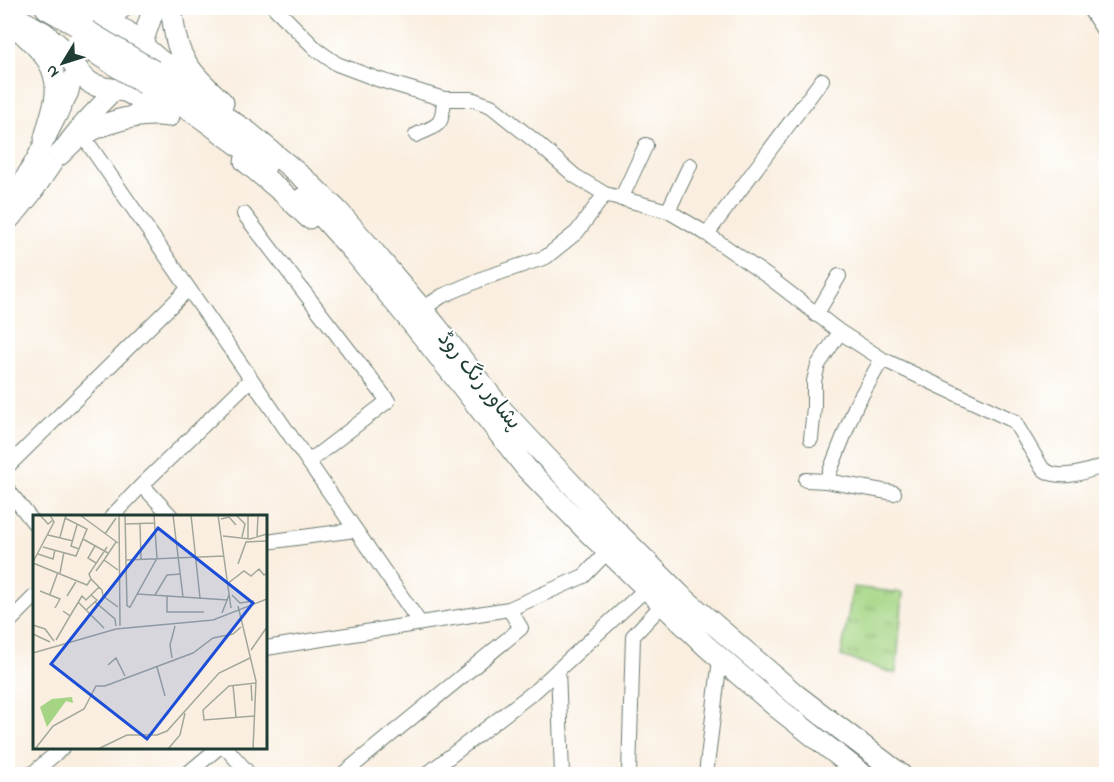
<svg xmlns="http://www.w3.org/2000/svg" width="1114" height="782" viewBox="0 0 1114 782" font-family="'Indie Flower','Playpen Sans Arabic',sans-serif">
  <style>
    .grass { fill: url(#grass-tufts); stroke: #62895c; stroke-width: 1.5 }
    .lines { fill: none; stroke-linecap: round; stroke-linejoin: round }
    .minor-casing { stroke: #6b7b70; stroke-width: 16 }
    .major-casing { stroke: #6b7b70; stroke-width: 20 }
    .highway-casing { stroke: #6b7b70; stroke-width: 23 }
    .minor { stroke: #fff; stroke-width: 14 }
    .major { stroke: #fff; stroke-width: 18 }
    .highway { stroke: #fff; stroke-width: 21 }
    .highway-bridge-casing { stroke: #6b7b70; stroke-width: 23; stroke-linecap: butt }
    .highway-bridge { stroke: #fff; stroke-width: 21 }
    .labels { text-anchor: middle; stroke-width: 4.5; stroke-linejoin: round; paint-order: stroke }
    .street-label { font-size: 21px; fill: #1f3d34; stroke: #fff }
    .inset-road { fill: none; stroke: #a2a79b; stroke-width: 1.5 }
    .view { fill: #1d4ed8; fill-opacity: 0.15; stroke: #1d4ed8; stroke-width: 3 }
    .inset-edge { fill: none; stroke: #1f3d34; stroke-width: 3 }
  </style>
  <defs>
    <pattern id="grass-tufts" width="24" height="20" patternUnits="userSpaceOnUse" patternTransform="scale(1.5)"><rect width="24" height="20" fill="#a5d584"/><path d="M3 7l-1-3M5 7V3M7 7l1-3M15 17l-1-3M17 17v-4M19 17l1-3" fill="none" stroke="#86ae6d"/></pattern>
  </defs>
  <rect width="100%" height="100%" fill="#fff"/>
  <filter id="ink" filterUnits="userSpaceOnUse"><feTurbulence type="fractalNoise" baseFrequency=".0167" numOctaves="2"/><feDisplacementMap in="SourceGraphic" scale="12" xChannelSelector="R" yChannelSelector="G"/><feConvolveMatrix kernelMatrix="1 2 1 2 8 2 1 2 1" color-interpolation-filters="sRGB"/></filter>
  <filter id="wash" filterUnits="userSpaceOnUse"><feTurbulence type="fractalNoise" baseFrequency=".008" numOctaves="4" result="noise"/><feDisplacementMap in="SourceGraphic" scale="24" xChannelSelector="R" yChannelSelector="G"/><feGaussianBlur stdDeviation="1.35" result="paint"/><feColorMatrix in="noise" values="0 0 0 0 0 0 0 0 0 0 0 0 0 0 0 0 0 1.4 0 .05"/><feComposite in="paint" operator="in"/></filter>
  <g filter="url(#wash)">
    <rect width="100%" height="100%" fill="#f9eedf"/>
    <path class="grass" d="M853 587 903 593 896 674 841 656Z"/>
  </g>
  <g filter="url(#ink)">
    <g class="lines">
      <defs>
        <path id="minor" d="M275 8 317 50 337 64 377 79 444 99H471L491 106 536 142 575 176 605 194 668 211 707 234 770 278 840 332 882 359 1014 421 1042 468C1058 483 1088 471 1106 465
          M1089 8 1106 34
          M416 135C440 124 442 127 444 99
          M83 136 420 623
          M621 199 646 145
          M668 211 690 165
          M244 214 388 401 308 462
          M707 234 822 80
          M430 304 442 296 484 278 546 257 577 232 605 194
          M816 315 839 276
          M882 359 856 405 826 481 894 493
          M811 439 814 407V381L818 365 840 332
          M8 466 188 289
          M806 480 826 481
          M142 485 171 516
          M8 490 34 523
          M112 516 142 485 251 379
          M266 542 355 530
          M509 609 584 576 608 551
          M8 623 34 597
          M266 648 509 609 521 628 343 774
          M558 669 562 774
          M226 748 249 774
          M32 774 62 748
          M187 774 218 748
          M427 774 535 691 647 588
          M629 774 633 636 663 604
          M706 774 720 659"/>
        <path id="major" d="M8 205 35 160 69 93 76 67
          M8 222C29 201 41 181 58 156 74 131 95 110 116 89"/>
        <path id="highway" d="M46 8 87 31
          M75 8 93 17 126 31 158 59 176 72
          M171 8C174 25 175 44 184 59 193 76 209 89 223 103
          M8 13 44 33 63 49 83 77 92 84 104 88 125 91 162 110
          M15 26C38 47 62 66 55 101 52 114 48 126 45 138
          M96 30 121 8
          M141 56 144 37 154 8
          M154 71 248 132 307 181 338 211 367 244 436 326 502 410 607 522 680 595 796 695 900 774
          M145 84 196 114 266 165
          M58 156C64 151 69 145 75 140 100 122 140 112 169 116
          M245 161 283 193 309 218
          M303 198 320 214 354 252 425 339 526 468 588 532 706 646 779 709 862 774"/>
      </defs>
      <use href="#minor" class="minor-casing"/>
      <use href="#major" class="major-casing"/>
      <use href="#highway" class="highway-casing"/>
      <use href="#minor" class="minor"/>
      <use href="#major" class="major"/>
      <use href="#highway" class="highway"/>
      <defs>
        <path id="highway-bridge" d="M87 31 154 71
          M78 42 145 84"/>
      </defs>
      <use href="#highway-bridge" class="highway-bridge-casing"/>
      <use href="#highway-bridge" class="highway-bridge"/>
    </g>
  </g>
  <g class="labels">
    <g class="street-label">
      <text transform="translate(480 380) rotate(51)" y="7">پشاور رنگ روڈ</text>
    </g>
  </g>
  <g transform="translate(33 515)">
    <rect width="234" height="234" fill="#f9eedf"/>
    <path d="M39 182 40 188 33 186 14 212 7 192 19 184Z" fill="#a5d584"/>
    <path class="inset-road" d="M7 0 15 9 20 5M47 0 85 28M86 0 87 111M92 0 94 91M140 0 150 82M158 0 167 83M185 0 198 93M203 0 212 9 209 22M215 0V23M188 4 196 2 203 10M107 8 108 44M92 9 122 8M44 10 38 31 46 34M72 19 83 3M15 20 40 26M190 21 217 24 234 19M27 22 33 0M224 22 225 0M50 24 75 38M62 31 55 43 63 48M10 32 43 41 54 14 32 3M5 39 20 44 22 35M71 45 83 27M93 45 191 41M0 47 21 7 17 0M0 48 54 70 58 64 69 75 70 81 85 92M205 49 213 27 234 26M63 56 71 45 85 55M27 58 31 37M58 64 56 59 74 32M194 69 211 56 218 61 226 54 231 60 234 58M7 76 27 84 22 93M17 79 25 57M104 79 195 85M122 80 134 60 148 59M199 80 207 88 221 86M34 81 44 65M134 81V97H171M45 87 71 113M62 87 82 104 83 111M94 91 97 92 124 43 121 0M205 91 223 166 220 234M53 95 64 85 58 80M189 98 196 80M37 101 49 81 53 85 66 72M0 110 12 114 21 126M0 119 17 127M23 125 37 101 30 96M218 135 234 112M0 138 83 114 180 105 234 84M139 143 137 130 142 111M75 150 83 143 92 161M124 152 132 181M218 168 219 186M200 170 203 202M221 201 171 205 170 195 196 171 223 168M2 234 20 211 51 194 63 171H72L160 138 180 123 200 119 208 112M65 234 94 220H124L134 216 186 158 217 143M135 234 147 220 152 198"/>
    <path class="view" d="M125 13 220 88 114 224 18 149Z"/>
    <rect width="234" height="234" class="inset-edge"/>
  </g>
  <rect width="1114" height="782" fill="none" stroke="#fff" stroke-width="30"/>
  <g transform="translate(63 63) rotate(232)" stroke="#ffffff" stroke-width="4.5" paint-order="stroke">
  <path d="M0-4.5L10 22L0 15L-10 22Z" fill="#1f3d34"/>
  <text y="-9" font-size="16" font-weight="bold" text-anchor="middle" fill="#1f3d34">N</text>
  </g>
</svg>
